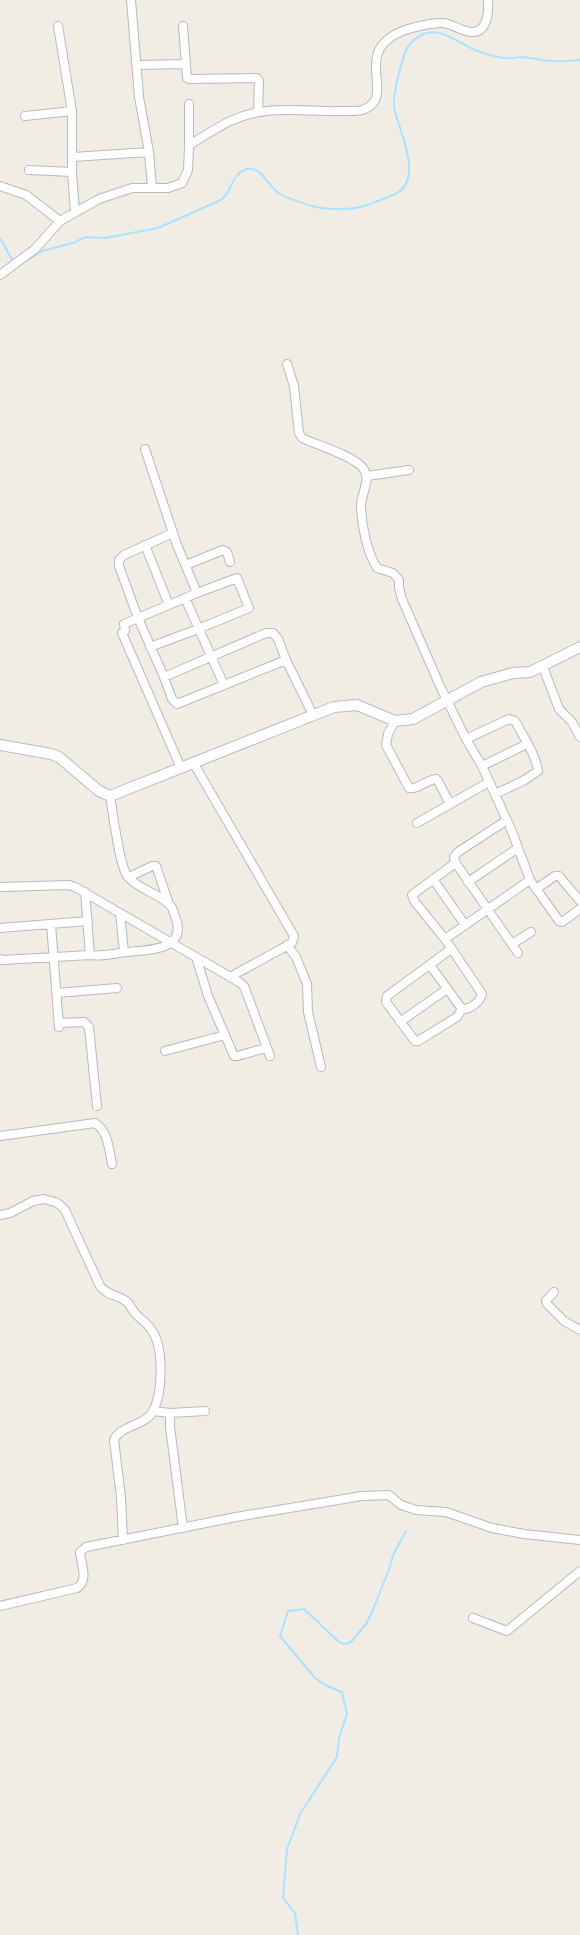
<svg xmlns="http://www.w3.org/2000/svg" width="580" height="1935" viewBox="0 0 580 1935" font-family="Ubuntu,sans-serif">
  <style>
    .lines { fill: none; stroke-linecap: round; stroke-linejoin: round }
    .stream { stroke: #a7e2ff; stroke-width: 2 }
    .street-casing { stroke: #b6b9bd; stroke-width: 10 }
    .secondary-casing { stroke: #b7bbc0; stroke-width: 12 }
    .street { stroke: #fff; stroke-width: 8 }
    .secondary { stroke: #fff; stroke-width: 10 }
  </style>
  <rect width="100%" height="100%" fill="#f1ede5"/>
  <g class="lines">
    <path class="stream" d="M0 238 14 263
      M16 267 42 251 73 243 86 237 105 238 158 228 221 200C231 193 232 175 244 170 261 163 268 187 280 194 290 200 301 202 312 206 317 208 325 208 331 209 359 211 371 204 397 193 424 177 398 129 394 107 393 97 396 87 398 77 403 60 404 44 421 35 441 25 460 45 478 51 486 54 496 57 504 58 510 59 517 57 523 57 533 58 543 61 553 61 562 62 571 60 580 60
      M298 1935 295 1913 283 1898 287 1849 300 1814 337 1757 339 1738 347 1714 342 1692 325 1685 315 1678 280 1636 288 1611 304 1609 338 1641 343 1644 350 1643 366 1624 372 1612 388 1572 394 1553 406 1531"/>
    <defs>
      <path id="street" d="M131 0 139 97 149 152 152 187
        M58 26 72 111V172L75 212
        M183 26 187 78 189 79 257 78 259 81 258 112
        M138 65 186 64
        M189 104V147
        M25 116 72 111
        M73 157 149 152
        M29 170 72 172
        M0 186 26 195 60 221
        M0 275 35 249 60 221 99 199 132 188H168L182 183 188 170 189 147 191 144C217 128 236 114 267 111 292 108 318 112 343 111 350 111 359 112 365 109 396 95 353 55 398 33 409 28 429 23 442 23 450 23 456 28 463 30 486 39 489 16 488 0
        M287 364 294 386 299 433 302 438C317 445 353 456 362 467 373 479 360 494 361 508 362 527 367 552 377 568L393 573 399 580V588L402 599 440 686 466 739 482 766 511 829 530 880 445 939 482 994C480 1002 470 1010 462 1009
        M145 449 177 545 197 593 138 618 164 677 266 633H273L278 639 286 660 313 715
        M367 476 409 470
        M173 533 124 555 119 560V566L138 618 124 624 125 631 122 633 181 768
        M145 545 169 605
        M186 565 223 550 227 552 230 562
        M185 598 224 685
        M150 647 198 629 249 608 237 578 197 593
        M543 667 559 709 572 722 580 737
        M164 677 172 699 177 704 286 660
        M395 721 388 734 386 745 409 788C418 790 426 780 436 779L438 781 450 804
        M466 739 509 719 515 721C523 736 536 755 538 771L523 781 495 794
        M194 764 294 936 292 943 230 977
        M482 766 527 744
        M417 823 489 782
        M455 862 518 953
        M129 877 152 866H156L169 904
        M433 879 465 925
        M530 880 559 921 562 922 580 909
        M468 882 518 848
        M0 887 69 885 75 887 239 982 244 986 270 1056
        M536 889 555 876H559L580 901
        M120 913 124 952
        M51 924 59 1027
        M0 928 88 921
        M445 939 415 902 412 895 450 867 455 862 454 857 458 852 507 820
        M512 944 531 932
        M287 945 296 957 307 984 308 1012 321 1067
        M451 949 387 996 386 1002 415 1041H418L457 1017 462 1009
        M90 955C102 957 115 953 128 952 146 950 184 951 177 922 175 917 174 912 172 908 164 895 139 890 128 877 119 866 113 812 110 796
        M196 957 208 996 234 1056H237L266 1048
        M0 959 2 960 90 955 85 892
        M430 965 462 1009
        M57 993 117 988
        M400 1022 447 989
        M59 1023 84 1022 89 1027 97 1106
        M165 1051 225 1035
        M0 1136 95 1123C108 1131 109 1149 112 1164
        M0 1215 10 1213 33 1201 44 1199 55 1202 60 1205 65 1210 100 1286C109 1297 117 1294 126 1301 130 1304 131 1309 135 1313 140 1319 147 1323 151 1329 164 1346 163 1392 153 1411 146 1426 120 1425 114 1440L121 1497 123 1540
        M554 1292 546 1301 547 1304 564 1321 580 1330
        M153 1411 170 1413V1427L183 1528
        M170 1413 205 1411
        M0 1606 77 1588C89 1580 81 1564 80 1552L86 1547 236 1517 362 1496 389 1495 401 1505 416 1510 446 1512 492 1528 524 1534 580 1540
        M473 1618 507 1631 580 1571"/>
      <path id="secondary" d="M0 745 51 754 59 757 99 791 110 796 334 707 357 705 395 721 413 719 481 682 513 673 530 672 580 647"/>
    </defs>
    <use href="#street" class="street-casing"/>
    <use href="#secondary" class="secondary-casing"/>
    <use href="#street" class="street"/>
    <use href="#secondary" class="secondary"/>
  </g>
</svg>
